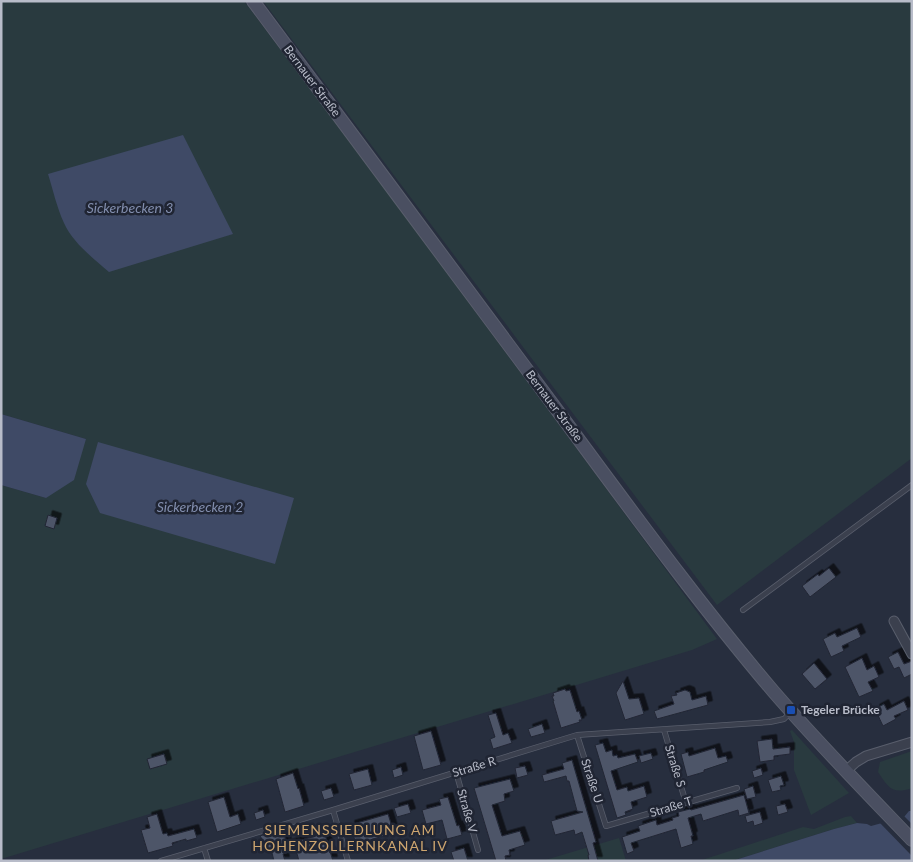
<svg xmlns="http://www.w3.org/2000/svg" width="913" height="862" viewBox="0 0 913 862" font-family="Lato,sans-serif">
  <style>
    .green { fill: #293a3f }
    .water { fill: #3f4a66 }
    .pier { fill: #272e3e }
    .building { fill: #4e5467; stroke: #222735; filter: url(#shadow) }
    .lines { fill: none; stroke-linecap: round; stroke-linejoin: round }
    .service-casing { stroke: #595e6c; stroke-width: 6 }
    .minor-casing { stroke: #595e6c; stroke-width: 11 }
    .secondary-casing { stroke: #595e6c; stroke-width: 14 }
    .service { stroke: #3b404e; stroke-width: 4.5 }
    .minor { stroke: #3b404e; stroke-width: 9 }
    .secondary { stroke: #4a4f61; stroke-width: 12 }
    .transit-dot { fill: #1a4fb4; stroke: #202533; stroke-width: 2 }
    .labels { text-anchor: middle; stroke-width: 5; stroke-linejoin: round; paint-order: stroke }
    .street-label { font-size: 12px; fill: #b8bcc9; stroke: #202533 }
    .poi-label { font-size: 12px; font-weight: bold; fill: #b8bcc9; stroke: #202533; text-anchor: start }
    .water-label { font-size: 14px; font-style: italic; fill: #828eae; stroke: #202533 }
    .neighbourhood-label { font-size: 14px; letter-spacing: 1px; fill: #cda56f; stroke: #202533 }
  </style>
  <defs>
    <filter id="shadow"><feDropShadow dx="4.5" dy="-4.5" stdDeviation="0" flood-color="#0009"/></filter>
  </defs>
  <rect width="100%" height="100%" fill="#272e3e"/>
  <path class="green" d="M1 1H244L390 196 717 639 692 650 1 859V485L46 498 86 439 1 414Z
    M263 1H912V458L717 605Z
    M792 730 849 793 811 815 794 770V742L790 731Z
    M912 751V788C892 795 888 787 878 772L880 762Z
    M851 816 857 823 834 829 732 861H699L803 827 814 829 845 817Z
    M619 838 626 861H542Z"/>
  <path class="water" d="M183 135 233 234 109 272C93 258 73 243 64 223 57 208 53 190 48 174Z
    M1 414 86 439 74 480 46 498 1 485Z
    M98 442 294 498 275 564 100 513 86 484Z
    M909 811H912V861H732L834 829 857 823 867 824 871 826 904 817Z"/>
  <path class="pier" d="M903 815 912 824V856L879 822Z"/>
  <path class="building" d="M48 515 57 518 54 529 45 526Z
    M829 568 836 577 810 597 802 586 818 574 819 576Z
    M857 628 861 637 842 646 844 651 831 657 823 639 835 633 837 637Z
    M898 652 904 664 912 661V674L904 678 899 667 894 669 888 657Z
    M862 658 867 670 874 666 879 677 868 682 873 691 859 697 845 667Z
    M814 663 827 679 815 689 802 674Z
    M623 681 629 699 639 698 644 714 625 720 616 693Z
    M565 689 566 691 570 690 577 712 579 711 582 720H579L580 722 561 728 553 701H554L552 696H554L553 693Z
    M685 690 690 692 692 700 706 696 708 705 657 719 654 711 674 704 671 696 677 695 676 693Z
    M904 701 908 710 894 716 896 719 883 726 875 709 884 704 887 710Z
    M496 713 503 735 508 733 512 743 493 749 490 739 495 737 488 715Z
    M542 724 545 733 531 737 528 729Z
    M431 731 441 765 423 770 414 736Z
    M772 739 773 749 790 747V754L774 756V760L760 762 757 741Z
    M603 743 606 752 612 750 613 756 617 755 618 758 635 754 638 762 611 771 617 790 627 787 628 791 644 786 647 797 631 802 633 809 625 812 626 815 617 818 595 745Z
    M715 748 718 758 726 756 728 762 704 770V772L687 777 681 754 688 752 689 756Z
    M651 753 653 759 641 763 639 756Z
    M164 754 167 764 150 769 147 759Z
    M572 760 596 842 593 843 598 861H589L588 855H589L582 832 575 835 574 830 555 835 551 821 583 812 577 811 569 781H567L566 776 544 782 542 775 564 769 562 763Z
    M525 766 528 775 517 778 515 768Z
    M401 767 403 775 394 778 392 770Z
    M761 768 763 775 754 778 752 771Z
    M368 769 372 785 354 790 349 774Z
    M293 773 298 789 299 788 304 806 285 812 276 779Z
    M781 776 784 785 780 786 781 790 772 792 768 780Z
    M510 779 514 791 504 794 505 801 492 805 502 836 520 831 525 845 509 850 510 855 505 856 506 861H496L474 788Z
    M753 786 756 797 747 799 744 789Z
    M331 788 334 797 324 800 321 791Z
    M744 795 749 813 739 816 738 810 703 821 701 814 688 818 693 836H691L693 844 681 848 676 829 631 843 634 851 627 854 622 837 640 831 638 826 656 820 657 825 673 820 672 818 679 816 678 812 690 809 691 810Z
    M224 797 230 817 238 814 241 824 217 832 208 802Z
    M448 797 457 826 459 825 462 835 447 839 442 820 426 824 422 810 441 805 439 799Z
    M408 804 411 813 397 817 394 808Z
    M785 804 788 812 778 815 776 806Z
    M263 810 265 817 256 820 254 813Z
    M760 812 763 823 754 826 753 821 747 823 745 816Z
    M157 814 163 834 167 833 168 836 194 829 197 838 186 841V839L172 843 173 846 148 853 141 830 150 828 147 817Z
    M388 814 394 833 356 844 350 825Z
    M323 828 333 861H299L296 850 283 854 285 861H274L271 849 263 852 260 839H262L260 836 269 833 270 835 274 834 275 837 284 834 287 844 316 836 314 830Z
    M464 848 468 861H454L451 852Z"/>
  <g class="lines">
    <defs>
      <path id="service" d="M743 610 912 485
        M664 730 686 803
        M577 735 606 826 737 788
        M456 772 478 850
        M333 810 348 861
        M204 848 208 861
        M161 861 333 810 577 735 770 722 784 719 790 713"/>
      <path id="minor" d="M894 621 912 654
        M846 771 856 762 866 756 912 742"/>
      <path id="secondary" d="M253 1C352 135 452 268 551 402 623 499 694 598 773 691 817 742 865 791 912 840"/>
    </defs>
    <use href="#service" class="service-casing"/>
    <use href="#minor" class="minor-casing"/>
    <use href="#secondary" class="secondary-casing"/>
    <use href="#service" class="service"/>
    <use href="#minor" class="minor"/>
    <use href="#secondary" class="secondary"/>
  </g>
  <rect class="transit-dot" x="786" y="705" width="10" height="10" rx="2.5"/>
  <g class="labels">
    <g class="street-label">
      <text transform="translate(312 81) rotate(53)" y="4">Bernauer Straße</text>
      <text transform="translate(554 406) rotate(53)" y="4">Bernauer Straße</text>
      <text transform="translate(675 766) rotate(73)" y="4">Straße S</text>
      <text transform="translate(474 767) rotate(-17)" y="4">Straße R</text>
      <text transform="translate(592 781) rotate(72)" y="4">Straße U</text>
      <text transform="translate(671 807) rotate(-17)" y="4">Straße T</text>
      <text transform="translate(467 811) rotate(74)" y="4">Straße V</text>
    </g>
    <g class="poi-label">
      <text x="801" y="714">Tegeler Brücke</text>
    </g>
    <g class="water-label">
      <text x="130" y="213">Sickerbecken 3</text>
      <text x="200" y="512">Sickerbecken 2</text>
    </g>
    <g class="neighbourhood-label">
      <text x="350" y="835">SIEMENSSIEDLUNG AM<tspan x="350" dy="16">HOHENZOLLERNKANAL IV</tspan></text>
    </g>
  </g>
  <rect width="913" height="862" fill="none" stroke="#b8bcc9" stroke-width="5"/>
</svg>
